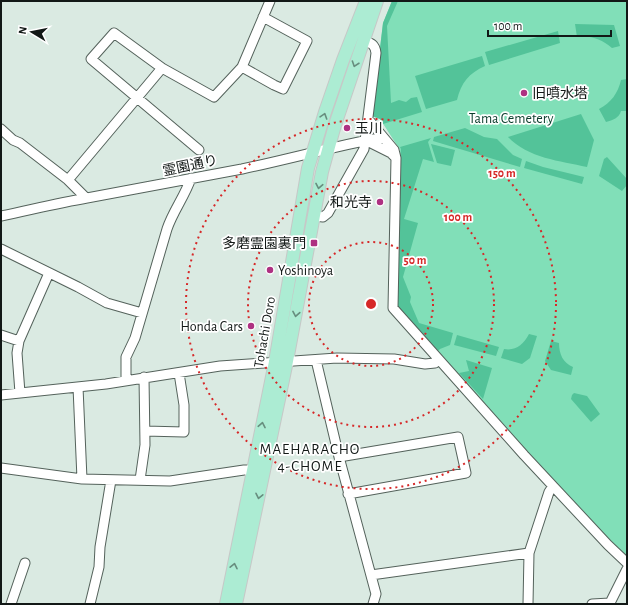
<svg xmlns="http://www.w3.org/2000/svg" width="628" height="605" viewBox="0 0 628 605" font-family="'Alegreya Sans','Noto Sans JP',sans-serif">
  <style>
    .green { fill: #81dfb8 }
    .forest { fill: #53c399 }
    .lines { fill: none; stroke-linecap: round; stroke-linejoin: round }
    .minor-casing { stroke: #54625b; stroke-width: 11 }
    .major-casing { stroke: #c6c8c7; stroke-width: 14 }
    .minor { stroke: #fff; stroke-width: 9 }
    .major { stroke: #acecd3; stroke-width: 12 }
    .oneway { stroke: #678d7e }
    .ring { fill: none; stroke: #d62828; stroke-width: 2; stroke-dasharray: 2 4 }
    .poi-dot { fill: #ae3182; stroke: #fff; stroke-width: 1.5 }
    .labels { text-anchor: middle; stroke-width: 3.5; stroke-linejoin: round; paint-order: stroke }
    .poi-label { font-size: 14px; fill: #121816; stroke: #fff; text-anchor: start }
    .park-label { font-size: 14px; fill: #0a3c2b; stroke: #fff }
    .street-label { font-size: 14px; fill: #121816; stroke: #fff }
    .neighbourhood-label { font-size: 15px; letter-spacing: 1px; fill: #121816; stroke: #fff }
    .centre { fill: #d62828; stroke: #fff; stroke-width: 2 }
    .ring-label { font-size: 12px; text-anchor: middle; font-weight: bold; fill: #d62828; stroke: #fff; stroke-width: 3.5; stroke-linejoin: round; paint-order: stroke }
  </style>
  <rect width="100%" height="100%" fill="#daeae2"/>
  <path class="green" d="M392 1H627V556L611 544 397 309 400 150 380 119 372 116 383 23Z"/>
  <path class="forest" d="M392 1H398L387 26 391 103 399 100 406 102 411 98 417 97 422 112 383 124 380 119 372 116 383 23Z
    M575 24 614 25 620 46 612 48C601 39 591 35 577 37Z
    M558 31 560 43 489 65 485 52Z
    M482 56 485 66C469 73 461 83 457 100L426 109 415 76Z
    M627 79V111H621C619 118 613 120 606 122L599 109C611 103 618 93 621 80Z
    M581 114 594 140 587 167C560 161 528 158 508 137Z
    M465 128 484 137 497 139 513 155 522 159 520 167 433 141 434 137Z
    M431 138 428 142 434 162 423 159 404 219 418 223 403 277 411 297 410 302 419 323 453 333 450 345 440 349 438 351 398 309 396 304 401 149 400 147Z
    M431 144 455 150 451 166 437 163Z
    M607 157 627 179V185L622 191 599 176 604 159Z
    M526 161 543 167 584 177 582 184 524 168Z
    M529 334 537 336 530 358 522 364 501 358 504 349C516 351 523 345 529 334Z
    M457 335 499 347 496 356 454 345Z
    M551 341 559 343C559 354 563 363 573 367L571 375 551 370 545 361Z
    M466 360 492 368 483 399 459 373 469 371Z
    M574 393 587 396 600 414 591 422 571 399 572 395Z"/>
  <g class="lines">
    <defs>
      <path id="minor" d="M242 67 274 85 283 89 307 41 263 17
        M162 68 114 33 91 59 199 150
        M368 119 394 150 396 158 393 308 524 455 608 545 627 563
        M1 129 13 140 20 143 68 180 86 198
        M365 140 391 153 395 157
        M68 180 162 68 214 97 242 67 270 1
        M1 216C30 210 58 203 87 198 139 188 190 179 242 169 289 159 336 146 383 137
        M314 216 323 217 328 213 364 149 376 53C375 44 371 43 364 41
        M1 249 78 287 107 303 142 313
        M1 335 19 341
        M316 360 339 457 376 594 373 604
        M126 380V357L135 338 167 229C173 211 185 196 191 178
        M78 387 82 479
        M20 393 17 353 19 341 49 273
        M1 395 106 384 220 366 337 358 394 359 425 364 435 363 438 360
        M145 431 184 432V405L179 373
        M339 457 458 437 466 473 348 494
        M1 468 82 479 170 481 244 470H253
        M140 480 145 445 144 377
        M371 575 529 553
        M11 604 25 563
        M90 604 99 567 100 547 111 480
        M528 604 529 553 549 492 553 486
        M592 604 610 603 627 569"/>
      <path id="major" d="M226 604 275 362 308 168 325 112 343 60 366 1
        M236 604 287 361 322 172 335 125 377 1"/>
    </defs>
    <use href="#minor" class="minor-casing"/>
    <use href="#major" class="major-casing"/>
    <use href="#minor" class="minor"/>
    <use href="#major" class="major"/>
  </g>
  <defs><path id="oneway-chevron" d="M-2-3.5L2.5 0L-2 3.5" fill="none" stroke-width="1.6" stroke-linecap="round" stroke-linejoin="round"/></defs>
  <g class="oneway">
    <use href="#oneway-chevron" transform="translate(355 64) rotate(109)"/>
    <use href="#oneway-chevron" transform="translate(324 116) rotate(-72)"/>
    <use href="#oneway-chevron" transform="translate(319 186) rotate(101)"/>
    <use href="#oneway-chevron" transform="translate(296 314) rotate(100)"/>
    <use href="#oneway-chevron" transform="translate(262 425) rotate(-79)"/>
    <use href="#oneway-chevron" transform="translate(259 496) rotate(102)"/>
    <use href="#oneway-chevron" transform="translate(234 566) rotate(-78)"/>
  </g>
  <g class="ring">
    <circle cx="371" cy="304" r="62"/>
    <circle cx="371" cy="304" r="123"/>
    <circle cx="371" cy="304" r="185"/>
  </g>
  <g class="poi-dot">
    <circle cx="524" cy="93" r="4"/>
    <circle cx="347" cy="128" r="4"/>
    <circle cx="380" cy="202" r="4"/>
    <rect x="310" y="239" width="8" height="8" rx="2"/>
    <circle cx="270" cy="270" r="4"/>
    <circle cx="251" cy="326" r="4"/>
  </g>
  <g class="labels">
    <g class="poi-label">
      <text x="532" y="98">旧噴水塔</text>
      <text x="355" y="133">玉川</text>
      <text x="372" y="207" text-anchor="end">和光寺</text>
      <text x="306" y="248" text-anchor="end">多磨霊園裏門</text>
      <text x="278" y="275">Yoshinoya</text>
      <text x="243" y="331" text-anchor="end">Honda Cars</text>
    </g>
    <g class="park-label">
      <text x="511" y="123">Tama Cemetery</text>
    </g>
    <g class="street-label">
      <text transform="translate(190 165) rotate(-12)" y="5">霊園通り</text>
      <text transform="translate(264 332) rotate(-80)" y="5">Tohachi Doro</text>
    </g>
    <g class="neighbourhood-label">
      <text x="310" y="454">MAEHARACHO<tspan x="310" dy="17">4-CHOME</tspan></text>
    </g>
  </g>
  <circle cx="371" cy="304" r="6" class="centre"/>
  <g class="ring-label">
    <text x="502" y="177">150 m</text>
    <text x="458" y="221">100 m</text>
    <text x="415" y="264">50 m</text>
  </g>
  <rect width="628" height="605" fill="none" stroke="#121816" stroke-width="4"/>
  <g transform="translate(32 32) rotate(280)" stroke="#ffffff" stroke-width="3" paint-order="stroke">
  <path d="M0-3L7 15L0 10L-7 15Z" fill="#121816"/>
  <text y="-6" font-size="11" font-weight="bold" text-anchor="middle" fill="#121816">N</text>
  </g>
  <path d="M488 30v6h123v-6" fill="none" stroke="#121816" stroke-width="2"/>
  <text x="494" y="30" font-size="12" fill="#121816" stroke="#ffffff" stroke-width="3" paint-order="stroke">100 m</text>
</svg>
